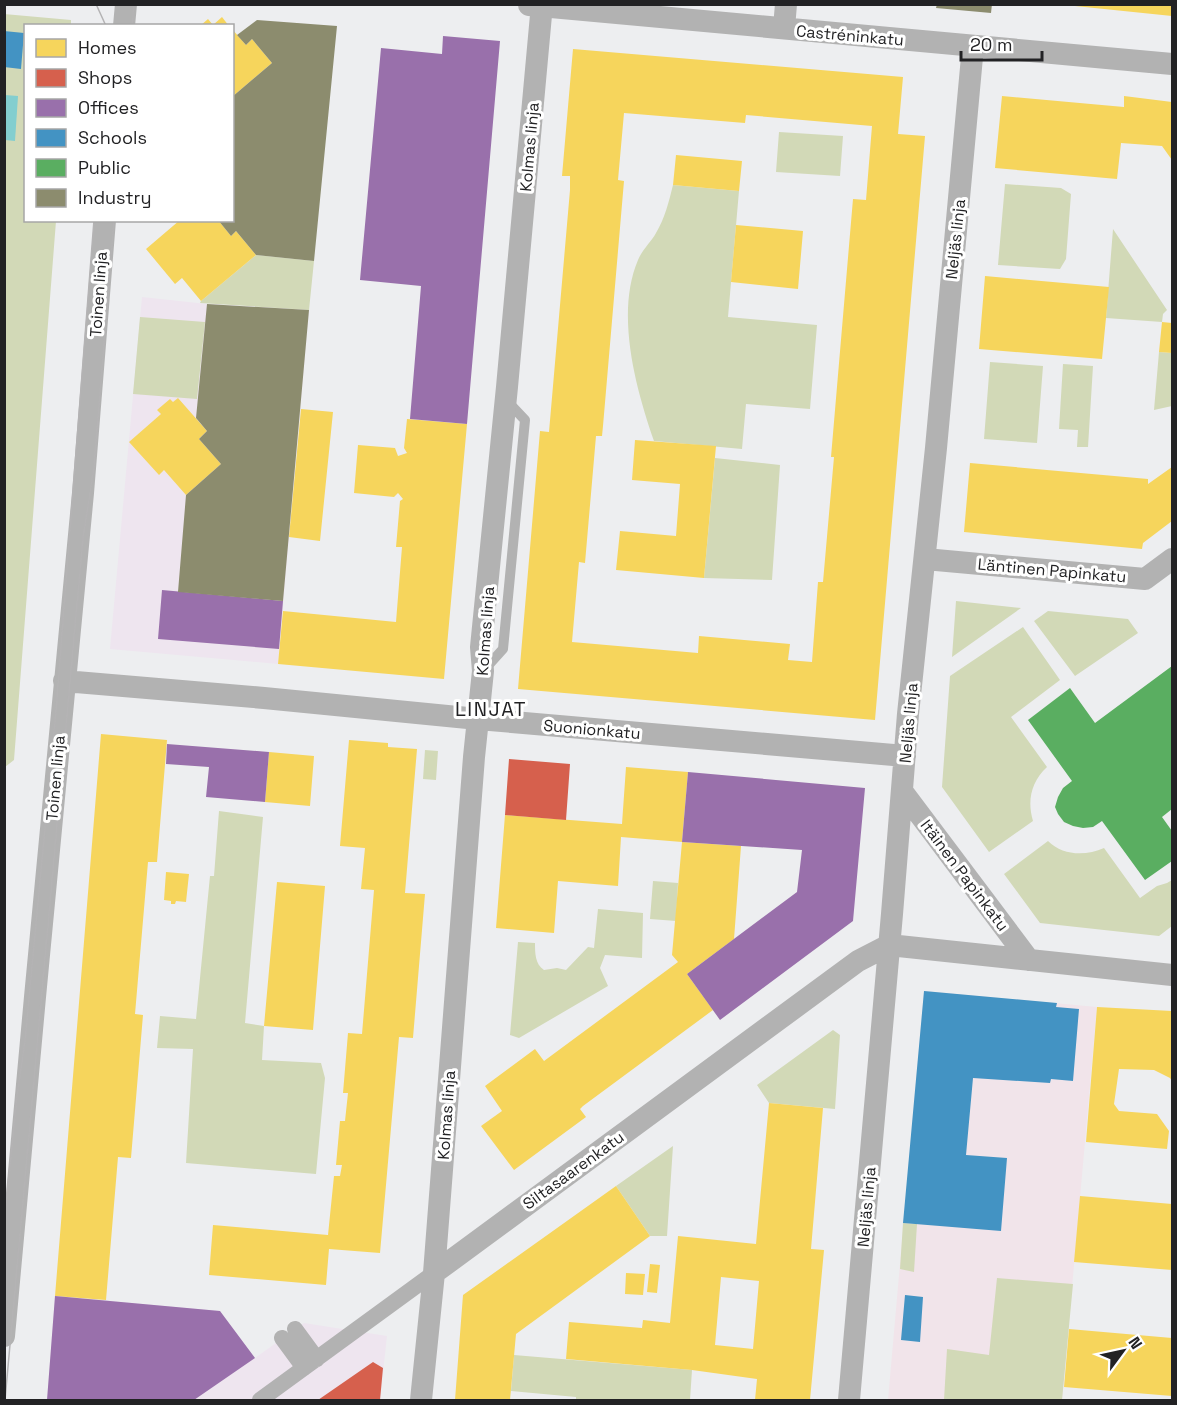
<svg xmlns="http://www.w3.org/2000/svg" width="1177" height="1405" viewBox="0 0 1177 1405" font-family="'Space Grotesk',sans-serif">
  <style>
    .commercial { fill: #eee5ef }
    .education { fill: #f1e4ea }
    .green { fill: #d2d9b7 }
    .water { fill: #83cecf }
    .homes { fill: #f6d55c; fill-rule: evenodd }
    .shops { fill: #d6604d }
    .offices { fill: #9970ab }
    .schools { fill: #4393c3 }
    .public { fill: #5aae61 }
    .industry { fill: #8c8c6e }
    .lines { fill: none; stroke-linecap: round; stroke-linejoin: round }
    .service { stroke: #b2b2b2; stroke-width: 10 }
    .pedestrian { stroke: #b2b2b2; stroke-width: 16 }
    .minor { stroke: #b2b2b2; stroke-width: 22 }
    .tram { stroke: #b4b3b4; stroke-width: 1.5 }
    .labels { text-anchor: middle; stroke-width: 6; stroke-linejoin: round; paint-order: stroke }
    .street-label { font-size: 16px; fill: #222224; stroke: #fff }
    .quarter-label { font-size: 20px; letter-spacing: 1.5px; fill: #222224; stroke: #fff }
  </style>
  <rect width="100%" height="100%" fill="#edeef0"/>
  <path class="commercial" d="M142 297 207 304 309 310 278 664 110 649Z
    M55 1296 220 1311 255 1358 304 1323 387 1336 380 1400H47Z"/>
  <path class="education" d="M924 991 1097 1007 1062 1400H888Z"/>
  <path class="green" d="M4 14 71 20V25L26 26V220L56 221 14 760 5 767Z
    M779 132 843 136 840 176 776 172Z
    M1005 184 1061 188 1071 194 1066 259 1060 269 998 265Z
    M673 185 739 191 728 317 817 325 810 409 746 404 742 449 654 441C636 389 615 314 638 260 642 250 651 242 656 233 665 218 669 201 673 185Z
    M1113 229 1167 310 1163 314 1162 322 1106 318Z
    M256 255 314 261 309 310 200 303 201 301Z
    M140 317 205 322 197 399 133 394Z
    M1159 352 1172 353V406L1154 410Z
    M990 362 1043 366 1037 443 984 439Z
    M1063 364 1093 366 1088 447H1077L1078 430 1059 429Z
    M715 458 780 465 772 580 704 578Z
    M956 601 1021 608 952 657Z
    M1048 611 1128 619 1138 633 1075 676 1034 621Z
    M1023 627 1060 680 1011 717 1047 767C1031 782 1027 801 1033 821L989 852 942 787 950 676Z
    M425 750 438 751 436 780 423 779Z
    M219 811 263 817 245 1023 264 1026 262 1060 321 1063 325 1078 316 1174 186 1163 193 1049 157 1048 160 1016 196 1019 210 876H214Z
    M1048 841C1063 856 1086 856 1104 848L1140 898 1157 886 1167 883 1172 880V926L1159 936 1040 923 1004 874Z
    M653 881 678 883 676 921 650 919Z
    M598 909 643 913 642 958 605 955 600 968 608 986 519 1038 510 1035 518 942 535 943C535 953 535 964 544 970L557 968 566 970 588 947 594 948Z
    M833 1030 840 1035 835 1109 769 1103 757 1085Z
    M673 1146 667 1236H650L616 1186Z
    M903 1223 917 1224 914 1272 900 1269Z
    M997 1278 1073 1284 1062 1400H944L947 1349 989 1355Z
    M514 1355 692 1370 690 1400H576V1397L511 1391Z"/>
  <path class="water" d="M5 95 18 96 15 141 5 140Z"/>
  <path class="homes" d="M1075 4H1172V16L1075 6Z
    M222 17 229 26H200L208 19 213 25Z
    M232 29 246 45 252 39 272 63 232 97Z
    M573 49 903 77 898 134 925 136 875 720 518 689 540 431 549 432 570 190V176H562ZM624 113 745 123 746 115 872 126 866 200 853 199 831 457H834L823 582H818L812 662 788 660 790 644 699 636 698 653 572 642 579 562 585 563 596 436H602L603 426 624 181 618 180Z
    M1002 96 1124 107V96L1172 102V160L1162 146 1121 143 1117 179 995 168Z
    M676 155 742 161 739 191 673 185Z
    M180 220H218L231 236 236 231 256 255 201 301 182 278 175 284 146 249Z
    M736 225 803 231 798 289 731 282Z
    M985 276 1109 287 1102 359 979 349Z
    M1162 322 1172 323V353L1159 352Z
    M178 398 207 431 199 439 221 464 186 495 164 470 159 475 129 442 161 414 157 410 170 399 173 402Z
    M301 409 333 412 320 541 289 537Z
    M407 419 467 424 444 679 278 664 283 611 396 622 402 547H396L400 501 403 499 398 493 394 497 354 493 358 445 395 448 398 456 407 453 404 448Z
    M635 440 716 446 704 578 616 570 620 531 676 536 680 484 632 480Z
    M970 463 1148 479V484L1172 467V521L1143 543 1142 549 964 532Z
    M101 734 167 740 157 862H148L135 1014 143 1015 131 1158 118 1157 106 1300 55 1296Z
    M349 740 388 743V747L417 749 405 893 425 894 413 1038 399 1037 380 1253 329 1249 326 1285 209 1275 213 1225 328 1235 334 1176H340L342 1165H336L340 1121H345L348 1093H343L348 1033 362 1034 374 890 361 889 365 848 340 846Z
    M269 752 314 756 310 806 265 802Z
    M626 767 688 772 682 842 741 846 734 939 687 974 713 1010 583 1106 580 1109 586 1117 514 1170 481 1126 502 1111 485 1086 535 1049 544 1061 678 962 672 955 682 842 621 837 618 886 558 881 554 933 496 928 505 815 622 824Z
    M166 872 189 874 186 902 176 901 175 904H171V901L164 900Z
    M277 882 325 886 313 1030 264 1026Z
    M1097 1007 1172 1011V1081L1170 1078 1154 1070 1119 1069 1114 1104 1119 1111 1157 1114 1169 1131 1167 1149 1086 1142Z
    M769 1103 823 1108 811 1249 824 1250 810 1400H755L757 1379 692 1370 566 1359 569 1322 642 1328 643 1320 670 1323 678 1236 756 1244ZM721 1277 759 1281 753 1349 715 1345Z
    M616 1186 650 1236 516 1334 510 1400H455L463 1295Z
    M1080 1196 1172 1204V1270L1074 1262Z
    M650 1264 660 1265 657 1293 647 1292Z
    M626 1273 645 1274 643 1295 625 1294Z
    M1069 1329 1172 1338V1396L1064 1387Z"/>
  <path class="shops" d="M509 759 570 764 566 820 505 815Z
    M373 1362 383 1368 380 1400H318Z"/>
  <path class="offices" d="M443 36 500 41 467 424 410 419 421 286 360 280 381 48 442 54Z
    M162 590 283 601 279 649 158 639Z
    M167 744 269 752 265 802 206 797 209 767 166 764Z
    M688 772 865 788 853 921 720 1020 687 974 797 892 802 850 682 842Z
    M55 1296 220 1311 255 1358 194 1400H47Z"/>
  <path class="schools" d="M4 31 24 33 21 69 4 67Z
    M924 991 1057 1003 1056 1007 1079 1009 1073 1081 1051 1079 1050 1083 973 1078 966 1155 1007 1158 1001 1231 903 1223Z
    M905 1295 923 1297 920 1342 901 1340Z"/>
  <path class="public" d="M1172 666V809L1162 817 1172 831V861L1145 880 1102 821 1093 827 1083 828 1073 826 1064 822 1058 814 1055 807 1058 797 1063 788 1072 781 1028 720 1070 688 1095 723Z"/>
  <path class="industry" d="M937 4H992L991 13 936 8Z
    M257 20 337 26 314 261 256 255 236 231 231 236 218 220H232V97L272 63 252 39 246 45 237 35Z
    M207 304 309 310 283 601 178 592 186 495 221 464 199 439 207 431 196 418Z"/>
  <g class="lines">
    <path class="service" d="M485 669 503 649 525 420 508 402"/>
    <path class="pedestrian" d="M295 1329 317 1359
      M282 1338 304 1368
      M260 1400 434 1273"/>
    <path class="minor" d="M529 5 1172 64
      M124 26 126 4
      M784 28 786 4
      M925 559 1145 579 1172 559
      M64 681 264 698 478 719 905 756
      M902 791 1029 960
      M889 945 1172 975
      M434 1273 858 961 889 945
      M4 1336 35 997 83 493 105 220
      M421 1400 434 1273 474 757 483 671 481 647 507 387 542 4
      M849 1400 892 914 908 714 936 448 973 46"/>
    <path class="tram" d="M96 4 106 26
      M132 26 134 4
      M4 1224 17 1096 25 1041 56 711 94 220
      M5 1400 83 538 94 467 114 220"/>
  </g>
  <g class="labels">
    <g class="street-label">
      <text transform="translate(850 35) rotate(5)" y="6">Castréninkatu</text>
      <text transform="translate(529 147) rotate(-85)" y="6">Kolmas linja</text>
      <text transform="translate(955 239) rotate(-84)" y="6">Neljäs linja</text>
      <text transform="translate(98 294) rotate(-86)" y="6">Toinen linja</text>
      <text transform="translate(1052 570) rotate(5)" y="6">Läntinen Papinkatu</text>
      <text transform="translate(485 631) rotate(-86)" y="6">Kolmas linja</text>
      <text transform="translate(908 723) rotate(-85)" y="6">Neljäs linja</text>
      <text transform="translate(592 729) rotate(5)" y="6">Suonionkatu</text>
      <text transform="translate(55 778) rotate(-85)" y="6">Toinen linja</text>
      <text transform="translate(965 875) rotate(53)" y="6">Itäinen Papinkatu</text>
      <text transform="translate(446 1115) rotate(-86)" y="6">Kolmas linja</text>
      <text transform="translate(573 1170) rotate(-36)" y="6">Siltasaarenkatu</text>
      <text transform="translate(866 1207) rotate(-85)" y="6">Neljäs linja</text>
    </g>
    <g class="quarter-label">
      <text x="491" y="716">LINJAT</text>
    </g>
  </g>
  <rect width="1177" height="1405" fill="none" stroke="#222224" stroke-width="12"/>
  <rect x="24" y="24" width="210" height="198" fill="#ffffff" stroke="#a7a7a7" stroke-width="1.5"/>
  <rect x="36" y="39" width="30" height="18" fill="#f6d55c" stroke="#a7a7a7" stroke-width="1.5"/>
  <text x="78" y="54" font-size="18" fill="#222224">Homes</text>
  <rect x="36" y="69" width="30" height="18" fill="#d6604d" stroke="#a7a7a7" stroke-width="1.5"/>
  <text x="78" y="84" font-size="18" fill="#222224">Shops</text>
  <rect x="36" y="99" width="30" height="18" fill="#9970ab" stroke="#a7a7a7" stroke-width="1.5"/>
  <text x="78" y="114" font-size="18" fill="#222224">Offices</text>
  <rect x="36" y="129" width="30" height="18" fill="#4393c3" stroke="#a7a7a7" stroke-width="1.5"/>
  <text x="78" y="144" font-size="18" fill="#222224">Schools</text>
  <rect x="36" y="159" width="30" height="18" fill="#5aae61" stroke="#a7a7a7" stroke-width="1.5"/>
  <text x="78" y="174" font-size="18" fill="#222224">Public</text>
  <rect x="36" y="189" width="30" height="18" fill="#8c8c6e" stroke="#a7a7a7" stroke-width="1.5"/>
  <text x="78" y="204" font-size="18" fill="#222224">Industry</text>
  <g transform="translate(1123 1351) rotate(57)" stroke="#ffffff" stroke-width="4.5" paint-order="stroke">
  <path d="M0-4.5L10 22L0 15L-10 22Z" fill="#222224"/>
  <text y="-9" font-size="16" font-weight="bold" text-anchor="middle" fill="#222224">N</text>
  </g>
  <path d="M961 51v9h81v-9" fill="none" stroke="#222224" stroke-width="3"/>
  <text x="970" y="51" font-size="18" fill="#222224" stroke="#ffffff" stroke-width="4.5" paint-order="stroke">20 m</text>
</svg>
